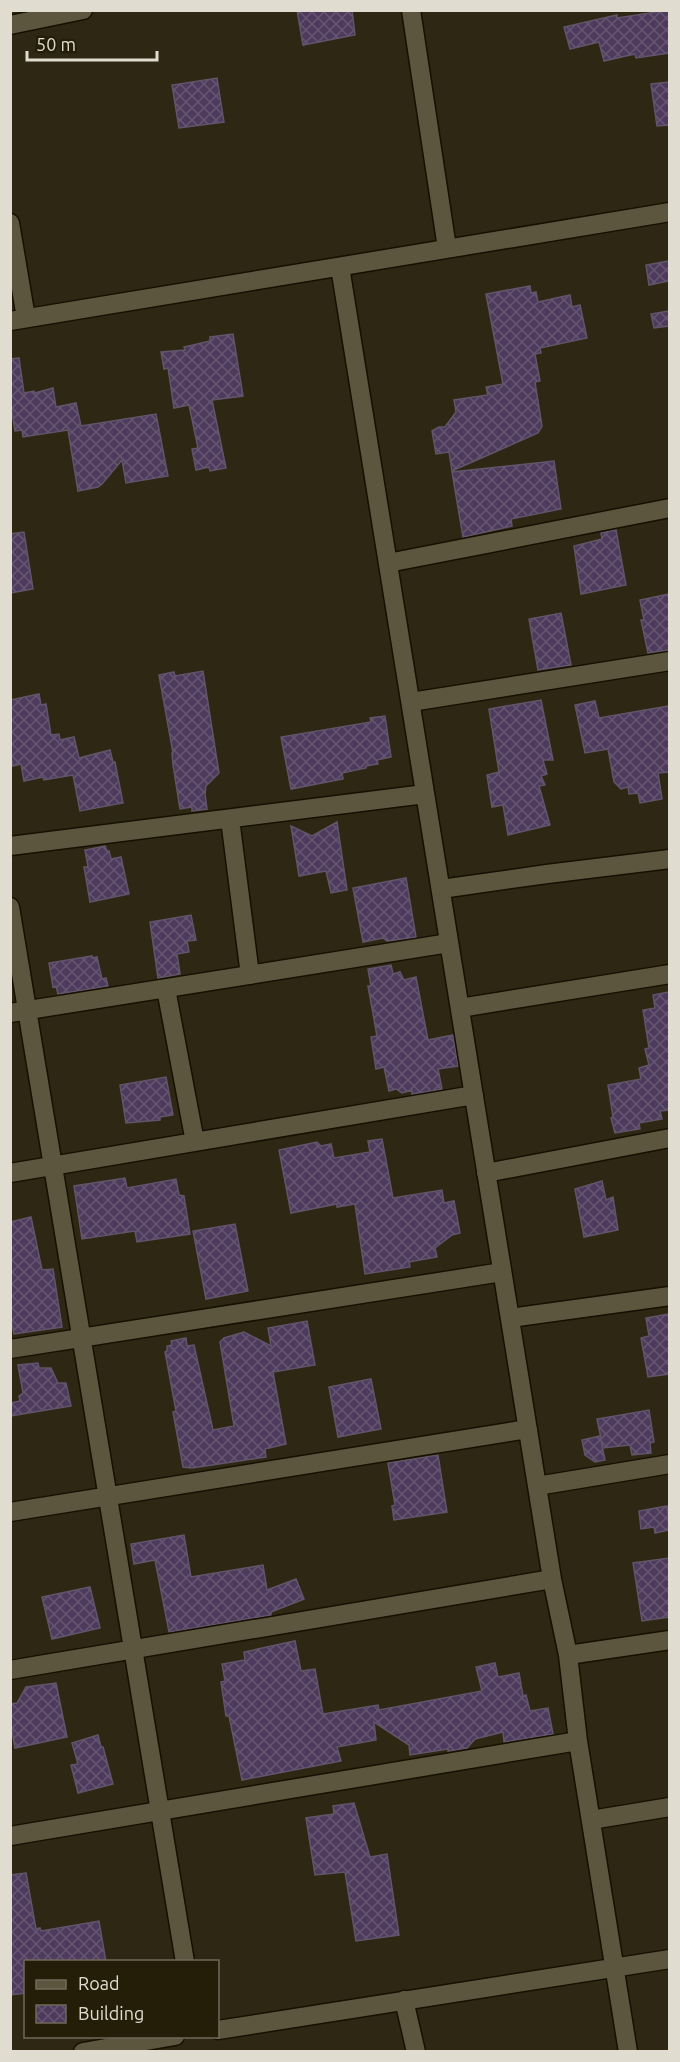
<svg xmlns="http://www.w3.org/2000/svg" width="680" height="2062" viewBox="0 0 680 2062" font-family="Ubuntu,sans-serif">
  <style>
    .building { fill: url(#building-cross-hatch); stroke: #61556a; stroke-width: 1.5 }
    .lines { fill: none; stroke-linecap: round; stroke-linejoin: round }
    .minor-casing { stroke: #161000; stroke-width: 21 }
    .minor { stroke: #5d563f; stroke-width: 18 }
  </style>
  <defs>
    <pattern id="building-cross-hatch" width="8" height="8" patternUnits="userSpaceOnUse" patternTransform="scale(1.5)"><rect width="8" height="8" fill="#4e3a5c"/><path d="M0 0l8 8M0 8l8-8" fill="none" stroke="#675672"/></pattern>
  </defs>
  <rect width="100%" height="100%" fill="#2e2713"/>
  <path class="building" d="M297 10H352L355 35 303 45Z
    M669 10V53L636 58 635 54 604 61 599 42 570 49 564 27 617 15V18Z
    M217 78 224 122 179 128 172 85Z
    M669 82V125L657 126 651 84Z
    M669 261V281L649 285 646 265Z
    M530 286 531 293 536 292 538 302 570 295 572 307 580 305 587 338 540 348 541 353 535 354 540 381 535 382 542 426 538 433 452 471 449 452 436 454 432 431 439 427H445L456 412 454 400 488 395 486 387 503 384 486 294Z
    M669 311V326L654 328 651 314Z
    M233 334 243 396 212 400 226 468 210 471 209 467 196 470 192 449 198 448 189 405 174 408 168 368 164 369 161 352 185 350 184 347 210 341V337Z
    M19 358 24 393 34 391 35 393 53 388 56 407 76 403 81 426 156 414 168 476 126 483 122 460 102 484 98 487 78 491 68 430 23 437 22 430 15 431 10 400V359Z
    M554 461 561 509 511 519 512 526 463 537 452 472Z
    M616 530 626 585 581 594 574 546 602 539 601 533Z
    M24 532 33 589 10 593V534Z
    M669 594V650L648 653 641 620H644L640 600Z
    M561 613 571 665 538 670 529 619Z
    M203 671 219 773 206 786 205 794 207 809 192 811V807L180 809 173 765 172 753H173L159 675 174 672 175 676Z
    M39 694 41 705 46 704 51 735 59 734 60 740 74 737 79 758 110 750 113 762H115L123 803 80 811 73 775 44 780 43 777 24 781 21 764 13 766 10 752V700Z
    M541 700 553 760H543L547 774 541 776 545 785 539 786 550 825 508 835 503 805 492 807 487 775 499 772 489 709Z
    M595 701 599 718 669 706V772L658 773 662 799 640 803 638 793 629 794 628 787 621 789 614 782 608 749 585 753 575 705Z
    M385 716 391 757 377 760 378 764 366 766V768L342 773 343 779 291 789 281 737 371 722 370 718Z
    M337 822 347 890 331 893 326 871 299 876 291 826 312 836Z
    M105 846 107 851H109L111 859 121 857 129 894 90 902 84 867H88L85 850Z
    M406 878 416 937 387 941 383 938 363 942 353 888Z
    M191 915 196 940 187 941 189 952 177 954 180 974 158 978 150 922Z
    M92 956V958L97 957 102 979 106 978 108 986 58 994 56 986 53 987 49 963Z
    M391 965 393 974 400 972 404 980 416 977 428 1040 453 1035 458 1066 438 1069 442 1089 412 1094V1090L402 1093 396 1089 389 1091 384 1067 376 1069 371 1037 377 1036 368 986H371L368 969Z
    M669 992V1110L660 1111 662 1119 639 1123 640 1129 615 1133 611 1118 613 1117 608 1085 641 1079 639 1068 649 1065 645 1049 649 1048 643 1010 655 1008 653 995Z
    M166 1077 173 1115 160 1117V1120L126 1123 120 1085Z
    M382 1139 393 1198 442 1190 444 1203 454 1201 460 1233 452 1235 435 1248 437 1257 409 1262 410 1267 365 1274 355 1204 337 1207V1204L291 1213 279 1150 317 1142 321 1146 331 1144 334 1158 370 1152 368 1141Z
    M125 1178 127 1188 176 1179 179 1195 184 1196 190 1234 137 1242 135 1231 82 1239 74 1186Z
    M602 1181 606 1200 613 1197 618 1230 584 1237 575 1189Z
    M31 1217 42 1270 53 1269 62 1327 14 1334 10 1315V1222Z
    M235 1224 248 1291 206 1299 193 1231Z
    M669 1314V1374L648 1377 641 1338 649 1336 646 1318Z
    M307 1321 315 1365 273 1372 286 1444 265 1449 266 1457 192 1468 183 1467 173 1412 176 1411 165 1352 167 1351V1346L172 1345 171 1341 186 1338 187 1346 194 1345 213 1430 234 1426 220 1342 224 1338 244 1332 271 1346 268 1328Z
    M38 1363 39 1368H51L58 1383H66L71 1406 10 1416V1403L20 1401 19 1396 23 1393 18 1365Z
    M371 1379 381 1429 338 1437 329 1387Z
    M649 1410 654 1442 650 1443 651 1453 632 1455 630 1445 603 1448 597 1419Z
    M600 1436 605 1460 595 1462 585 1455 582 1440Z
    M438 1455 447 1512 394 1520 392 1506 395 1505 388 1463Z
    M667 1506 669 1530 655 1533 654 1527 641 1529 639 1511Z
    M184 1535 191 1577 263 1565 267 1590 296 1579 304 1599 271 1612V1615L169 1632 155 1560 134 1564 131 1544Z
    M669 1558V1617L642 1621 633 1563Z
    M90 1587 100 1628 52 1639 42 1597Z
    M295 1641 301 1671 315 1669 323 1714 378 1705 379 1710 482 1691 476 1667 495 1663 498 1677 519 1673 523 1696 526 1695 530 1711 548 1708 553 1734 504 1742 503 1732 475 1739 467 1748 448 1751V1749L410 1755 409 1745 374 1722 376 1740 337 1747 341 1761 242 1780 229 1716H226L221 1682 225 1681 222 1664 245 1660 244 1652Z
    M56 1683 67 1737 15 1748 10 1721V1704L17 1703 26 1687Z
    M98 1735 101 1747H103L113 1784 78 1793 71 1765 78 1764 72 1743Z
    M354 1803 370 1857 387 1854 399 1935 356 1941 345 1872 315 1875 306 1818 334 1814 333 1806Z
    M26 1873 36 1929 40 1928 41 1931 99 1921 106 1962H26V1993L10 1995V1875Z"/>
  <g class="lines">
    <defs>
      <path id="minor" d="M411 10 447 248
        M10 25 83 10
        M10 223 26 318
        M340 267 552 1579 568 1655 578 1741 628 2052
        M10 321 670 212
        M388 563 670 508
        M411 702 670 661
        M230 819 250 975
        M10 846 425 794
        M441 889 547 874 670 859
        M10 907 185 1962
        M166 989 195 1142
        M460 1008 670 974
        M10 1013 449 943
        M10 1173 474 1095
        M486 1173 670 1138
        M510 1318 670 1296
        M10 1349 502 1272
        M537 1486 670 1464
        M10 1512 528 1429
        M568 1655 670 1640
        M10 1670 552 1579
        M591 1820 670 1807
        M10 1836 578 1741
        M404 2000 416 2052
        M218 2030 670 1959
        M83 2052 175 2036"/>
    </defs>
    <use href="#minor" class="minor-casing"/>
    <use href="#minor" class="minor"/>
  </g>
  <rect width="680" height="2062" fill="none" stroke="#e1dcd0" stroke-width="24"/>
  <rect x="24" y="1960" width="195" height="78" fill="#241e09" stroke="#706a59" stroke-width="1.5"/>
  <rect x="36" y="1980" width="30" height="9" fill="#5d563f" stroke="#706a59" stroke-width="1.5"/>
  <text x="78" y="1990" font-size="18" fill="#e1dcd0">Road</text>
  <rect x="36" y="2005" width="30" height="18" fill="url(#building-cross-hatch)" stroke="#706a59" stroke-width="1.5"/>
  <text x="78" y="2020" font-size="18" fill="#e1dcd0">Building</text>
  <path d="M27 51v9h130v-9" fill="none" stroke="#e1dcd0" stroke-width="3"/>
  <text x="36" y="51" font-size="18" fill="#e1dcd0" stroke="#241e09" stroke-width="4.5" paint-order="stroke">50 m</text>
</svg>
